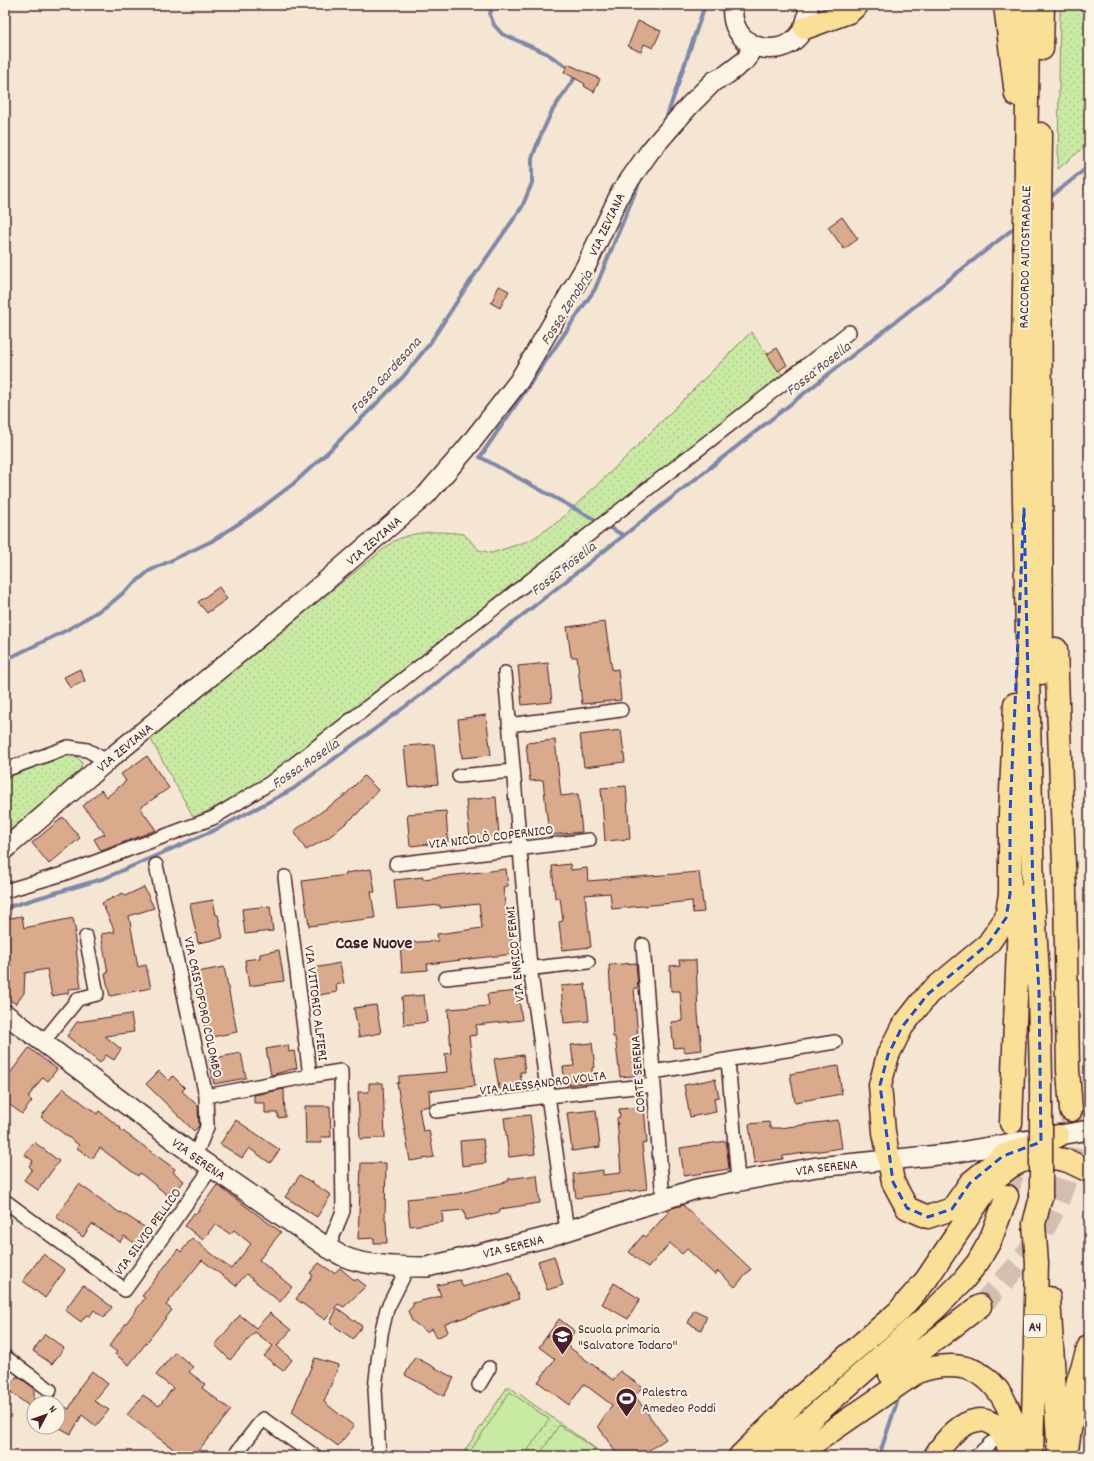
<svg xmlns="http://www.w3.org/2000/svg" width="1094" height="1461" viewBox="0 0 1094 1461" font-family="Dekko,sans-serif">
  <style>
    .grass { fill: url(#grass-dots); stroke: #8a8467 }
    .pitch { fill: #c9eaa3; stroke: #8a8467 }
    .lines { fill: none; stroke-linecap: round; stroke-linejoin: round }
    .stream { stroke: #7e88a8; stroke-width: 4 }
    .building { fill: #d9aa8b; stroke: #4a1f2b }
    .highway-tunnel { stroke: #d3beb1; stroke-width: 22; stroke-dasharray: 22 11; stroke-linecap: butt }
    .street-casing { stroke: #4a1f2b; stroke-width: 16 }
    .secondary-casing { stroke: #4a1f2b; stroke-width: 22 }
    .highway-casing { stroke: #4a1f2b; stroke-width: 25 }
    .street { stroke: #fcf5e5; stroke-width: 13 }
    .secondary { stroke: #fcf5e5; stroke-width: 19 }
    .highway { stroke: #fadf96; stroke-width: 22 }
    .highway-bridge-casing { stroke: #4a1f2b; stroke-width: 25; stroke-linecap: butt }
    .highway-bridge { stroke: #fadf96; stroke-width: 22 }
    .marked { fill: none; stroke: #1d4ed8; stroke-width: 3; stroke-dasharray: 8 5; stroke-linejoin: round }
    .labels { text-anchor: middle; stroke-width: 4; stroke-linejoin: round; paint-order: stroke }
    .shield { fill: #fcf5e5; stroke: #7f5f63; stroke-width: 1 }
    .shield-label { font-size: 13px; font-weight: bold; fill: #4a1f2b }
    .street-label { font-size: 14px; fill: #4a1f2b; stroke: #fcf5e5 }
    .poi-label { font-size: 14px; fill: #4a1f2b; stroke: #fcf5e5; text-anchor: start }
    .water-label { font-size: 15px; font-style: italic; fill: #604b5f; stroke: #fcf5e5 }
    .district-label { font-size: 18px; font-weight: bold; fill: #4a1f2b; stroke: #fcf5e5 }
  </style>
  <defs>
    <pattern id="grass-dots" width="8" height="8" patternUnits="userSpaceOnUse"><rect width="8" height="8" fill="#c9eaa3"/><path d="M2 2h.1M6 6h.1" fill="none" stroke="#aec88c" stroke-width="1.8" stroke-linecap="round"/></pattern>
  </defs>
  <rect width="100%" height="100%" fill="#f5e6d3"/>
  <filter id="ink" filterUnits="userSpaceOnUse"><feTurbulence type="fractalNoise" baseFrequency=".025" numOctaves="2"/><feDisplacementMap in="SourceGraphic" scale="8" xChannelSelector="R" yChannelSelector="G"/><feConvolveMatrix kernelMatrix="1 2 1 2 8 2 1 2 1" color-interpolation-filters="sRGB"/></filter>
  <g filter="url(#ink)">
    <path class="grass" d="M1060 5H1089V143L1058 169Z
      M751 332 785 378 261 783 194 818 149 736 394 541C417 530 440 531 464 534L479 550 492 553 531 540 559 521 623 460Z
      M67 756 77 757 82 762 81 768 74 777 5 834V778Z
      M508 1386 606 1456H461Z"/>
    <path class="pitch" d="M510 1392 549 1419 524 1456H467Z
      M559 1425 606 1456H539Z"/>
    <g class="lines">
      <path class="stream" d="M492 5 490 15 494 25 502 34 546 53 570 69
        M665 122 705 5
        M1047 200 1089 166
        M623 535 480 457 595 289 641 178
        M5 660 67 630 110 604 149 571 212 541 252 515 293 484 329 451 403 377 430 343 469 283 522 207 532 183V158L540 137 552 111 574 79 576 73
        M5 908 105 878 217 829 293 789 425 692 1018 225
        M879 1456 899 1396"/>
    </g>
    <path class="building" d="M638 21 661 31 653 48 644 44 641 52 628 46Z
      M568 64 600 79 594 92 584 86 585 84 564 72Z
      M842 217 858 239 844 249 828 227Z
      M499 286 509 291 500 308 491 303Z
      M777 348 787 365 778 371 767 354Z
      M219 587 227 599 207 613 198 602Z
      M605 622 612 670 618 669 621 700 582 704 577 657H571L567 627Z
      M548 663 552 702 522 705 518 666Z
      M80 669 85 681 70 688 64 677Z
      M486 715 491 755 462 758 458 719Z
      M621 730 625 762 584 767 580 735Z
      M555 740 561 796 578 794 582 832 549 835 543 780 530 781 526 743Z
      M434 744 438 784 408 787 404 746Z
      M147 756 169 788 140 808 156 830 101 851 94 839 105 834 83 806 101 790 107 797 126 781 121 774Z
      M364 776 378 790 357 814 328 838 306 850 294 831 344 796Z
      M626 786 630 839 605 841 601 788Z
      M496 797 499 836 470 839 466 800Z
      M446 811 448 842 410 846 407 814Z
      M63 817 80 838 49 864 32 843Z
      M570 864 571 870 587 868 588 881 699 872 704 912 693 913 692 901 612 909 610 893 585 895 591 947 562 950 559 922 563 921 560 898H555L552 866Z
      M371 869 375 892H371L375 918 309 926 302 881 346 875V873Z
      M506 869 508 886 503 887 507 921H510L513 954 427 964 428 970 402 972 400 943 438 941 437 934 482 928 479 904 440 908V905L397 909 394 880 423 877V879Z
      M144 887 154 908 129 916 138 967 146 965 151 988 110 996 105 974 108 973 101 934 115 932 102 903 123 893 125 896Z
      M213 900 216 915H218L223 938 198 943 190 904Z
      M270 906 273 931 245 934 242 909Z
      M22 916 24 928 73 918 76 933H74L81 988 68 989 69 993 52 996 47 969 25 973 24 993 16 1004 5 997V919Z
      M279 950 284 981 249 986 245 960 260 958V954Z
      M679 960H696L698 1014 702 1050 684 1052V1047L674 1048 671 1022 682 1021V1015L680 991H671L670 966 680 965Z
      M340 963 344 983 336 985 337 992 319 995 314 968Z
      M636 963 638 988H634L639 1050 642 1049 645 1075 620 1077 615 1037H613L609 965Z
      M224 967 237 1032 207 1038 202 1013 205 1012 197 972Z
      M585 984 589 1021 564 1023 561 986Z
      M518 991 522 1020 476 1025V1035L469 1036 475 1086 429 1091 430 1106 419 1108 423 1131 429 1130 434 1157 410 1161 397 1083H399V1076L447 1072 445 1054 451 1053 448 1009 489 1006 487 994Z
      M424 995 427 1022 404 1025 402 997Z
      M376 1005 381 1033 359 1037 354 1008Z
      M131 1014 134 1032 105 1036 121 1049 114 1060 106 1055 100 1063 67 1036 77 1022Z
      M592 1043 595 1067 592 1068 593 1082 565 1085 563 1067 574 1066 571 1045Z
      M288 1045 289 1052 294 1051 297 1068 271 1075 266 1049Z
      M29 1048 57 1069 48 1081 43 1077 28 1097 32 1101 22 1114 5 1101V1080Z
      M241 1053 246 1078 214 1084 209 1059Z
      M523 1055 525 1072H520L522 1086 499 1089 494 1059Z
      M838 1066 842 1094 795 1102 790 1074Z
      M159 1071 169 1081 173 1076 185 1088 182 1091 198 1106 199 1126 194 1131 146 1084Z
      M715 1079 719 1097 714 1098 716 1112 690 1117 684 1085Z
      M369 1083H383L385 1138 360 1139 358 1092H369Z
      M63 1088 97 1114 99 1111 121 1128 120 1129 175 1169 173 1172 184 1181 171 1198 140 1173 138 1176 100 1148 92 1159 77 1148 79 1145 41 1117Z
      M284 1089 285 1117 278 1118V1113H265V1103H254V1095Z
      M305 1106H330L331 1137H321L322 1143H306Z
      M644 1107 647 1143 642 1144 647 1189 576 1198 573 1174 603 1170V1175L621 1173 617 1118 620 1117 619 1109Z
      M596 1110 600 1147 572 1151 567 1113Z
      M530 1115 535 1154 509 1157 504 1118Z
      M236 1120 280 1150 270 1163 249 1148 242 1158 220 1144Z
      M838 1120 842 1148 783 1156V1159L754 1163 749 1124 769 1122 770 1128H780Z
      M483 1139 486 1163 462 1166 460 1141Z
      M726 1141 729 1169 684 1176 680 1148Z
      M34 1142 59 1161 38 1190 24 1180 32 1169 29 1166 33 1161 24 1154Z
      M361 1163H386L385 1220H386L387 1243H374V1238L358 1239Z
      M300 1175 331 1195 317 1217 285 1197Z
      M537 1175 540 1203 500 1209V1212L466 1220 464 1210 442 1212 443 1222 410 1226 407 1199 457 1194 509 1181 508 1179Z
      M79 1184 120 1213 121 1212 152 1232 142 1248 124 1236 120 1242 92 1224 83 1237 56 1217Z
      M217 1185 281 1232 259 1260 292 1287 280 1302 246 1274 236 1286 202 1260 166 1305 172 1310 129 1365 115 1354 117 1352 109 1346 145 1298 142 1296 178 1249 181 1252 192 1238 231 1269 251 1244 234 1230 230 1234 215 1224 203 1240 185 1226 194 1213 196 1214Z
      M683 1205 751 1269 735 1287 718 1271 715 1275 687 1249 682 1254 670 1243 648 1268 629 1252 643 1235 646 1237 672 1208Z
      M43 1254 65 1270 45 1298 23 1281Z
      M554 1256 563 1285 547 1290 538 1261Z
      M319 1263 334 1273 340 1268 355 1281 357 1279 366 1286 344 1307 338 1304 325 1320 296 1299 313 1275 310 1273Z
      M510 1272 519 1299 445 1324 448 1332 437 1338 432 1328 427 1332 412 1321 408 1311 413 1306V1303L441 1296 437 1285 460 1280 463 1287Z
      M614 1283 640 1299 628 1319 602 1304Z
      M83 1285 112 1307 104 1318 94 1310 90 1316 86 1315 81 1322 65 1310Z
      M337 1308 362 1326 353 1339 330 1323Z
      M694 1310 707 1316 701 1330 688 1323Z
      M270 1313 291 1330 277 1346 292 1360 283 1371 264 1356 273 1346 255 1332 230 1360 215 1345 240 1315 256 1328Z
      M559 1319 575 1331 565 1344 613 1380 620 1371 642 1387 635 1396 666 1439 640 1456H618L598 1426 612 1405 584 1384 569 1405 538 1382 555 1359 539 1347Z
      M45 1334 64 1348 52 1364 33 1351Z
      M175 1352 193 1367 189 1372 205 1384 202 1388 231 1410 194 1456H183L127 1415 143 1395 159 1406 173 1388 156 1375Z
      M415 1357 454 1378 444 1396 405 1375Z
      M315 1358 339 1365 324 1402 354 1426 338 1446 292 1412Z
      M92 1371 108 1384 94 1401 109 1410 96 1426 82 1415 71 1434 58 1427V1415L63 1406 69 1409 79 1390 78 1389Z
      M17 1376 34 1388V1410L7 1389Z"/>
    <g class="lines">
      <path class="highway-tunnel" d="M1007 1196 1013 1173 1014 1150
        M980 1306C1024 1261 1062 1218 1071 1153 1073 1139 1071 1124 1071 1110"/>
      <defs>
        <path id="street" d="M505 673 530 967 567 1231
          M509 725 621 710
          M5 770 68 747 87 750 107 761
          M459 776 513 771
          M396 864 589 840
          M156 865 206 1096 207 1127 195 1156
          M5 891 63 874 213 818 270 783 849 332
          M643 945 663 1200
          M446 978 588 962
          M43 1042 78 999 97 994 86 937
          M728 1060 738 1181
          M653 1072 835 1042
          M310 1076 341 1071 343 1211 328 1248
          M206 1096 310 1076 285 877
          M436 1111 548 1096 654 1085
          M5 1201 125 1290 212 1167
          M5 1357 50 1390
          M479 1385 489 1368
          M234 1456 263 1419 315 1456
          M379 1456 375 1389 381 1334 387 1309 408 1267
          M977 1456 991 1443"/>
        <g id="secondary">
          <path d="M733 5C727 62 811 64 808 5"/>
          <path id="s1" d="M5 849 107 761 300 603 426 495 466 449 519 381 586 266 621 192 650 151 689 106 714 81 726 75 747 59 750 51 749 42"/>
          <path id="s2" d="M5 1014 195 1156 328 1248C334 1251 339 1255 345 1257 365 1266 405 1267 427 1267L548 1237 696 1189 817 1167 948 1154 1089 1130"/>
        </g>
        <path id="highway" d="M1005 5 1016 95
          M1026 5 1028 37 1022 415 1033 892 1039 992 1041 1079
          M805 28 849 12 857 5
          M1042 49 1043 5
          M1041 134 1040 213 1042 673
          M1056 649 1065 892 1068 1070 1071 1110
          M1015 704 1010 813V894L1006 918 988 944 928 994 902 1027 888 1055 880 1085 884 1132 893 1182 907 1208 928 1217 952 1209 970 1183 1003 1156 1058 1136
          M1011 1123 1020 896
          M1049 1298 1059 1456
          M890 1374 980 1306
          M1067 1449 1078 1380 1089 1346
          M740 1456 799 1398 898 1312 926 1280 993 1180 1010 1167 1022 1161 1050 1157 1068 1161 1089 1171
          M768 1456 935 1309 962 1282 978 1262 990 1241 1007 1196
          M795 1456 917 1372C985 1349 1013 1396 1020 1456
          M935 1456C959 1417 996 1400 1011 1456
          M1032 1456 1037 1263 1034 1224 1041 1197"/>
      </defs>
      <use href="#street" class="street-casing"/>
      <use href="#secondary" class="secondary-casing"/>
      <use href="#highway" class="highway-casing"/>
      <use href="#street" class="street"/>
      <use href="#secondary" class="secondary"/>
      <use href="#highway" class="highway"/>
      <defs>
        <path id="highway-bridge" d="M1041 1079V1197"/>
      </defs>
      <use href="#highway-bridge" class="highway-bridge-casing"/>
      <use href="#highway-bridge" class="highway-bridge"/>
    </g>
  </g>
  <path class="marked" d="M1024 509 1033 892 1039 992 1041 1142 1003 1156 970 1183 952 1209 928 1217 907 1208 893 1182 880 1085 888 1055 902 1027 928 994 988 944 1006 918 1010 894V813Z"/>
  <defs>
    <symbol id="school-pin" viewBox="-11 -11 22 30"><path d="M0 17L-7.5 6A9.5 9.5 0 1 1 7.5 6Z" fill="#4a1f2b" stroke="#fcf5e5"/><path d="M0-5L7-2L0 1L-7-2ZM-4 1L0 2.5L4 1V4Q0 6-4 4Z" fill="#fff"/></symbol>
    <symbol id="stadium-pin" viewBox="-11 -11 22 30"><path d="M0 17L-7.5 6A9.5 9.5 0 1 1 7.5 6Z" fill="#4a1f2b" stroke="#fcf5e5"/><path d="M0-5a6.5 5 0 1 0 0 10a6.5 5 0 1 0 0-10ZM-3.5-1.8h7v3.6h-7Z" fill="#fff"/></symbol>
  </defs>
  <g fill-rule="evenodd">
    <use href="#school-pin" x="550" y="1324" width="25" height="34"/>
    <use href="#stadium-pin" x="614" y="1386" width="25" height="34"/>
  </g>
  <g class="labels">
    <rect class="shield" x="1024" y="1315" width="22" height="22" rx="3"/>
    <g class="shield-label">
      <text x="1035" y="1331">A4</text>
    </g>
    <g class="street-label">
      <text dy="5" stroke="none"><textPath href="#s1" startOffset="877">VIA ZEVIANA</textPath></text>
      <text transform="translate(1024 257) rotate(-89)" y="5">RACCORDO AUTOSTRADALE</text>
      <text dy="5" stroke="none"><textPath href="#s1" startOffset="481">VIA ZEVIANA</textPath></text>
      <text dy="5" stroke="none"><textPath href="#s1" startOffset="157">VIA ZEVIANA</textPath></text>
      <text transform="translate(491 836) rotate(-7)" y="5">VIA NICOLÒ COPERNICO</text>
      <text transform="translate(514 954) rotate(-96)" y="5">VIA ENRICO FERMI</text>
      <text transform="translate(317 1003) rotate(83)" y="5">VIA VITTORIO ALFIERI</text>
      <text transform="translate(204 1007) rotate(78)" y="5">VIA CRISTOFORO COLOMBO</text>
      <text transform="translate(637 1074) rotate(-94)" y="5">CORTE SERENA</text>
      <text transform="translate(543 1082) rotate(-7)" y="5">VIA ALESSANDRO VOLTA</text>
      <text dy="5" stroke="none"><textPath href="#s2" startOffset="242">VIA SERENA</textPath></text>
      <text dy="5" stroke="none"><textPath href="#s2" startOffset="914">VIA SERENA</textPath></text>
      <text transform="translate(147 1231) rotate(-54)" y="5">VIA SILVIO PELLICO</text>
      <text dy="5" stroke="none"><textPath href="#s2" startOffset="590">VIA SERENA</textPath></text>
    </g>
    <g class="poi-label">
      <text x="578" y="1333">Scuola primaria<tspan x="578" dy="16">"Salvatore Todaro"</tspan></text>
      <text x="642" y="1396">Palestra<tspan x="642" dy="16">Amedeo Poddi</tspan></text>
    </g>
    <g class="water-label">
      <text transform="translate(566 307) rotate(-58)" y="5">Fossa Zenobria</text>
      <text transform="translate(818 368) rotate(-38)" y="5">Fossa Rosella</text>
      <text transform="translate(385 375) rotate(-48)" y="5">Fossa Gardesana</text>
      <text transform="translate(563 568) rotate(-38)" y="5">Fossa Rosella</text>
      <text transform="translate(305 763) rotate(-34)" y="5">Fossa Rosella</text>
    </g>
    <g class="district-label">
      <text x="374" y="948">Case Nuove</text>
    </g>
  </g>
  <rect width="1094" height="1461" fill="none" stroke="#fcf5e5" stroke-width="20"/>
  <rect x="10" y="10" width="1074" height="1441" fill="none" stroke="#4a1f2b" stroke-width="1.5" filter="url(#ink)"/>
  <g transform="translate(46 1415) rotate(49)"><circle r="19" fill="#fcf5e5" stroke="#b59f9b"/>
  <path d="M0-3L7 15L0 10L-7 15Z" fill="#4a1f2b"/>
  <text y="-6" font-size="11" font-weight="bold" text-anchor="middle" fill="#4a1f2b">N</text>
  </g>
</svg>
